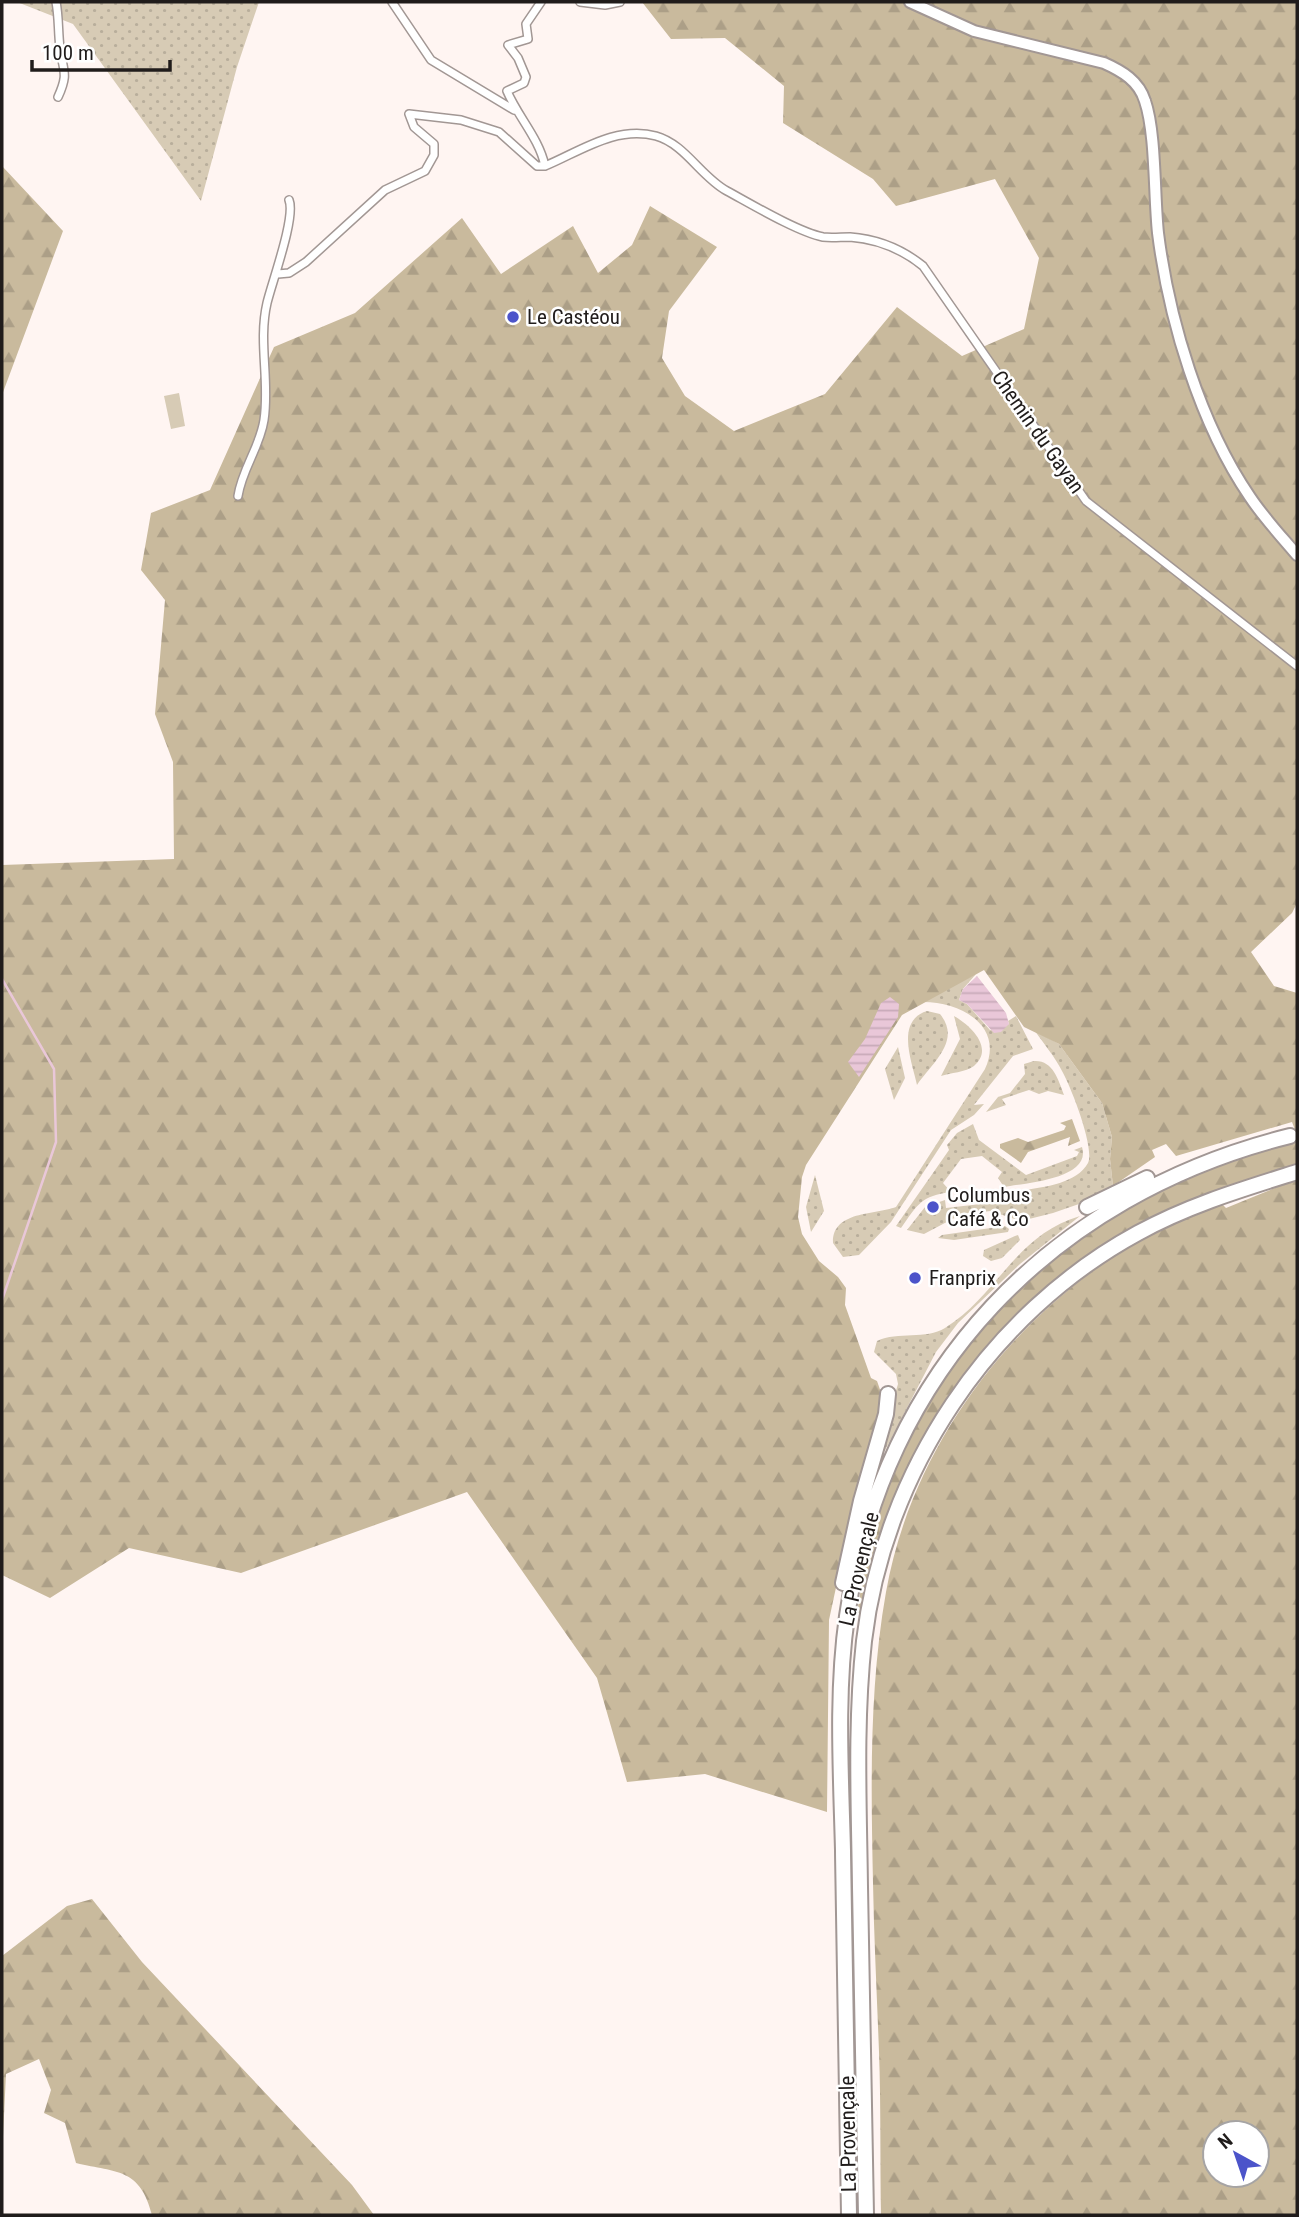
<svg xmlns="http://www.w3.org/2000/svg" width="1299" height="2217" viewBox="0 0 1299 2217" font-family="'Roboto Condensed',sans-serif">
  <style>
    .grass { fill: url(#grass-dots) }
    .forest { fill: url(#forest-firs); fill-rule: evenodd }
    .park { fill: #d7cbb5 }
    .water { fill: url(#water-rules) }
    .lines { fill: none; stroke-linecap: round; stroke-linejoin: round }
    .stream { stroke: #e9c7d8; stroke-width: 2.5 }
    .street-casing { stroke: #a29794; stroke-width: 10 }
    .secondary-casing { stroke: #a29794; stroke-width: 14 }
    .highway-casing { stroke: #a29794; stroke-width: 18 }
    .street { stroke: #fff; stroke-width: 7 }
    .secondary { stroke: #fff; stroke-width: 10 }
    .highway { stroke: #fff; stroke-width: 14 }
    .poi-dot { fill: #4c54ca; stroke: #fff; stroke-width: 2.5 }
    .labels { text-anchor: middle; stroke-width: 5; stroke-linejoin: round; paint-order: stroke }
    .poi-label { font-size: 21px; fill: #201c1b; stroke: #fff; text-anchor: start }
    .street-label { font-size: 21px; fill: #201c1b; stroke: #fff }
  </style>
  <defs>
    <pattern id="grass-dots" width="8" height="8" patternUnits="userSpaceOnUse" patternTransform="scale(1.75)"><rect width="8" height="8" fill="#d7cbb5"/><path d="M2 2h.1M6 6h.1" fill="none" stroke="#b8ae9b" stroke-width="1.8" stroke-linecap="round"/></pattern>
    <pattern id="forest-firs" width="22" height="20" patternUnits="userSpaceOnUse" patternTransform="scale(1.75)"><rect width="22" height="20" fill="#c9ba9d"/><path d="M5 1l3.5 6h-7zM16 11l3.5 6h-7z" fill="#ac9f87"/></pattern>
    <pattern id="water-rules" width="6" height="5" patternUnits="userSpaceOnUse" patternTransform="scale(1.75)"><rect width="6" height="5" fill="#e9c7d8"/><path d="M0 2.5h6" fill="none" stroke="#c8aab9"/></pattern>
  </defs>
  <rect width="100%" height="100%" fill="#fff5f2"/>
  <path class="grass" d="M17 2H259L237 67 201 201 73 24Z
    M976 974 963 989 959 1000 967 1004 990 1030 1009 1024 1008 1021 1016 1016 1033 1049 1013 1056 974 1105 984 1104 974 1115 951 1130 891 1222 859 1255 843 1257 833 1243C832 1211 874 1215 896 1207L985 1069C1005 1025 959 1001 921 1002Z
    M927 1011 940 1014C962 1041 932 1063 917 1085 912 1062 895 1021 927 1011Z
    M954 1016C970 1025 995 1048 974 1066 966 1072 950 1073 941 1076L960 1039Z
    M1035 1031 1059 1044 1102 1103 1112 1137 1110 1159 1113 1186 1079 1204 1053 1213 1021 1221 990 1211 960 1215 924 1234 907 1230 925 1207 945 1200 946 1208 1033 1198 1025 1190C1045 1187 1077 1183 1088 1163 1095 1148 1071 1087 1062 1071 1055 1057 1044 1044 1035 1031Z
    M898 1047 905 1078 894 1100 885 1069Z
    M1034 1061C1053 1060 1058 1079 1064 1095L1048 1091 1039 1094 1029 1090 1002 1099 1006 1105 986 1112 998 1097 1010 1093 1025 1074 1024 1064Z
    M973 1124 979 1140 1026 1175 1077 1156 1079 1152 1074 1150 1082 1147C1092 1179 1024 1183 1004 1187L998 1178 1002 1172 982 1156 961 1159 943 1183 951 1192C921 1196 918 1204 901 1228L896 1226 949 1150 947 1145 957 1133Z
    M815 1175 824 1211 811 1232 806 1207Z
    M1080 1216 1020 1264 958 1323 936 1352 879 1462 875 1461 898 1384 896 1374 874 1352 877 1341C898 1331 926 1340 945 1328 998 1295 1015 1235 1080 1216Z
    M1005 1226 1009 1229 1008 1232 954 1240 938 1238 942 1235Z
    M1015 1236 1018 1235 1020 1240 1002 1258 991 1261 983 1256 984 1250Z"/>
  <path class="forest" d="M642 2H1297V903L1292 913 1251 952 1274 986 1297 993V1135L1292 1122 1176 1156 1166 1144 1152 1150 1155 1157 1113 1186 1110 1159 1112 1137 1102 1103 1059 1044 1024 1027 984 970 902 1015 806 1165 802 1177 798 1217 802 1234 819 1261 838 1277 846 1288 845 1305 871 1378 877 1381 884 1401 857 1490 829 1620 827 1812 705 1774 627 1782 597 1678 467 1492 241 1573 129 1548 50 1598 2 1575V865L174 859 173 762 155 714 165 600 141 570 151 513 210 490 274 347 355 313 462 218 501 274 573 226 598 273 632 245 650 206 717 247 669 311 662 358 685 396 734 431 825 394 897 307 962 356 1024 329 1039 258 995 179 896 206 873 179 783 123 784 86 725 38 671 39Z
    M2 166 63 231 2 395Z
    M1072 1119 1080 1141 1068 1146 1070 1137 1028 1152 1021 1163 1000 1148V1144L1018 1138 1028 1142 1064 1130 1066 1126 1060 1123Z
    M1297 1139V1164C1229 1184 1163 1208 1102 1246 973 1328 890 1466 860 1613H857C862 1582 867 1550 876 1520 921 1379 1025 1256 1158 1190 1202 1168 1250 1154 1297 1139Z
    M1297 1179V2215H881C880 2161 881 2106 879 2052 877 1996 874 1939 873 1883 871 1786 869 1688 886 1592 912 1445 1013 1313 1142 1239 1167 1225 1196 1216 1222 1204L1226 1208ZM1215 2133H1257V2175H1215Z
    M92 1899 142 1962 352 2185 374 2215H152C140 2168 118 2173 76 2163L65 2123 44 2113 51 2090 39 2059 6 2074 2 2157V1956L67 1906Z"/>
  <path class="park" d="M179 393 185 426 171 429 164 396Z"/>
  <path class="water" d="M977 976 1006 1013 1009 1024 1001 1032 994 1033 967 1004 959 1000 963 989Z
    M890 997 899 1004 898 1017 859 1077 848 1062 865 1039 881 1003Z"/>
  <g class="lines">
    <path class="stream" d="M2 979 54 1069 56 1142 2 1300"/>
    <defs>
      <path id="street" d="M56 2C59 17 58 32 60 48 63 72 69 73 58 97
        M392 2 431 60 514 110
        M541 2 526 24 528 39 508 45 518 58 526 77 524 83 507 91C518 117 539 138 545 166
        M580 2 605 5 620 2
        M278 274 289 273 306 262 385 190 425 171 434 155V144L414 127 409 114 461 120 499 132 537 166H545C579 152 616 125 656 136 685 144 701 177 727 191 751 204 798 232 823 237 831 238 841 237 850 237 876 239 902 249 923 266L1086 501 1297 666
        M238 496C242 469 260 447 264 420 270 381 258 342 267 303 272 282 296 217 289 200"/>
      <path id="secondary" d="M910 2 974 31 1104 63C1122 71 1139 81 1145 101 1156 133 1154 196 1158 233 1169 320 1200 424 1250 497 1264 518 1281 536 1297 555"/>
      <path id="highway" d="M1087 1207 1147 1178
        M843 1583 861 1501 886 1414 888 1394
        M849 2215C847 2094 844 1972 843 1850 841 1773 836 1693 847 1616 882 1371 1052 1195 1290 1136
        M866 2215C864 2106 862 1997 860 1887 859 1805 855 1723 864 1641 884 1472 989 1314 1138 1233 1189 1205 1243 1189 1297 1172"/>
    </defs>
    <use href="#street" class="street-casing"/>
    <use href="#secondary" class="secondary-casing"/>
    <use href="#highway" class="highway-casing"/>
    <use href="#street" class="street"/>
    <use href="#secondary" class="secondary"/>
    <use href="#highway" class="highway"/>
  </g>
  <g class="poi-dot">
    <circle cx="513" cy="317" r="7"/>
    <circle cx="933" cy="1207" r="7"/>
    <circle cx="915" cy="1278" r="7"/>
  </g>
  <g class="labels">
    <g class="poi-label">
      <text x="527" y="324">Le Castéou</text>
      <text x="947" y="1202">Columbus<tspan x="947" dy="24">Café &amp; Co</tspan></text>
      <text x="929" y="1285">Franprix</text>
    </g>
    <g class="street-label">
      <text transform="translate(1038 432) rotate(55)" y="7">Chemin du Gayan</text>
      <text transform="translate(859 1569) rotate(-77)" y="7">La Provençale</text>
      <text transform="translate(848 2134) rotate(-91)" y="7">La Provençale</text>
    </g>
  </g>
  <rect width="1299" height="2217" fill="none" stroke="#201c1b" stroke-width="7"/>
  <g transform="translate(1236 2154) rotate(320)"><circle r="33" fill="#ffffff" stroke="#a6a4a4" stroke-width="2"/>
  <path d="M0-5L12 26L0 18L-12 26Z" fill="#4c54ca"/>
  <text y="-10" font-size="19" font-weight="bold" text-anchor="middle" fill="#201c1b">N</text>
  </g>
  <path d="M32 60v10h138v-10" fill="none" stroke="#201c1b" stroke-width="3.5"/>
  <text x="42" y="60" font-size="21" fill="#201c1b" stroke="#ffffff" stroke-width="5" paint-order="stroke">100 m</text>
</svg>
